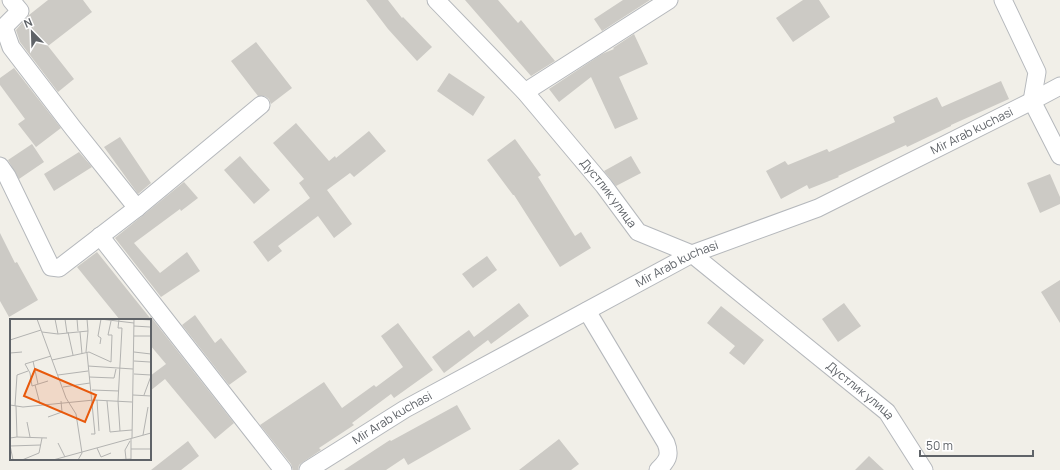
<svg xmlns="http://www.w3.org/2000/svg" width="1060" height="470" viewBox="0 0 1060 470" font-family="Manrope,sans-serif">
  <style>
    .building { fill: #cccac5 }
    .lines { fill: none; stroke-linecap: round; stroke-linejoin: round }
    .street-casing { stroke: #b5b8bc; stroke-width: 19 }
    .street { stroke: #fff; stroke-width: 17 }
    .labels { text-anchor: middle; stroke-width: 3; stroke-linejoin: round; paint-order: stroke }
    .street-label { font-size: 12px; fill: #5f6368; stroke: #fff }
    .inset-road { fill: none; stroke: #b3b3b1; stroke-width: 1 }
    .view { fill: #e8590c; fill-opacity: 0.15; stroke: #e8590c; stroke-width: 2 }
    .inset-edge { fill: none; stroke: #5f6368; stroke-width: 2 }
  </style>
  <rect width="100%" height="100%" fill="#f1efe8"/>
  <path class="building" d="M48 0H83L92 12 48 46 74 79 58 92 20 42 16 30 29 15Z
    M366 0H388L402 18 403 17 432 47 417 61 388 29Z
    M465 0H498L518 23 521 20 555 61 531 76Z
    M623 0H650L602 31 594 19Z
    M803 0H819L830 17 793 42 776 18Z
    M634 34 648 64 619 77 638 119 615 129 591 77 559 102 549 89 602 54 614 49 613 48Z
    M256 42 292 88 271 104 269 99 265 96H258L231 61Z
    M14 68 61 128 36 147 18 124 25 119 0 85V78Z
    M449 73 485 97 473 116 437 91Z
    M1001 81 1009 99 951 125V126L907 147 906 145 838 176 839 177 809 189 807 185 781 199 766 171 785 161 788 165 827 149 829 152 895 122 893 117 937 97 942 107Z
    M296 123 329 161 335 156 336 158 369 131 386 151 354 177 350 173 327 190 352 224 334 238 318 216 278 246 282 251 268 262 253 242 310 198 299 183 304 179 273 143Z
    M120 137 151 183 138 194 125 176 104 147Z
    M515 139 541 175 538 177 575 236 581 232 591 248 560 267 514 195H513L487 160Z
    M32 144 44 162 19 179 8 160Z
    M79 152 92 167 54 191 44 174Z
    M240 156 270 190 254 204 224 170Z
    M631 156 641 173 616 186 604 171Z
    M1050 174 1060 197V204L1040 213 1027 183Z
    M184 182 198 198 181 211 180 209 134 243 160 273 187 252 200 271 161 297 115 238Z
    M0 233 15 263 17 262 38 300 9 317 0 301Z
    M97 252 150 318V316L234 423 215 439 165 379 150 391V376L166 364 150 345V320H120L77 267Z
    M487 256 497 270 473 288 462 274Z
    M1060 280V323L1041 292Z
    M519 303 529 316 491 344 488 340 444 373 432 357 469 330 474 337Z
    M844 303 861 326 838 342 822 319Z
    M721 306 764 340 744 365 729 353 735 346 707 323Z
    M195 315 215 343 221 338 247 372 229 385 182 325Z
    M398 323 433 370 394 398 391 394 352 423 354 425 319 448 321 450 303 462 299 465 298 470H293L291 464 260 425 324 382 342 408 374 385 376 387 403 367 381 336Z
    M457 405 471 429 408 465 404 458 386 470H344L390 440 391 441Z
    M559 439 579 464 571 470H519Z
    M188 441 199 456 181 470H151Z
    M869 456 884 470H855Z"/>
  <g class="lines">
    <defs>
      <g id="street">
        <path d="M11 0 20 11 4 27 11 47 73 128 137 208"/>
        <path id="s1" d="M436 0 525 92 604 186 638 232 692 254 887 412 924 470"/>
        <path d="M1003 0 1037 72 1032 101 1060 156"/>
        <path d="M525 92 669 0"/>
        <path d="M0 166 7 176 51 267 59 268 137 208 261 105"/>
        <path d="M100 236 283 470"/>
        <path d="M587 311 666 443C671 456 667 461 658 470"/>
        <path id="s2" d="M308 470 405 409 692 254 818 208 1032 101 1060 86"/>
      </g>
    </defs>
    <use href="#street" class="street-casing"/>
    <use href="#street" class="street"/>
  </g>
  <g class="labels">
    <g class="street-label">
      <text dy="4" stroke="none"><textPath href="#s2" startOffset="747">Mir Arab kuchasi</textPath></text>
      <text dy="4" stroke="none"><textPath href="#s1" startOffset="259">Дустлик улица</textPath></text>
      <text dy="4" stroke="none"><textPath href="#s2" startOffset="423">Mir Arab kuchasi</textPath></text>
      <text dy="4" stroke="none"><textPath href="#s1" startOffset="583">Дустлик улица</textPath></text>
      <text dy="4" stroke="none"><textPath href="#s2" startOffset="99">Mir Arab kuchasi</textPath></text>
    </g>
  </g>
  <g transform="translate(10 319)">
    <rect width="141" height="141" fill="#f1efe8"/>
    <path class="inset-road" d="M27 0 56 79 66 95 72 134 68 141M55 0 57 14M67 0 68 12M77 0 78 12M90 0 124 4M109 0 108 9H112L108 82 110 112 122 111M124 0 141 1M124 7 140 8M32 13 48 15 45 0M58 13 63 36M70 13 72 35M48 15 78 12 76 33M124 17H141M0 21 31 11M90 25 91 19 88 17 91 0M124 33 141 35M0 34 12 33M77 34 85 115H81M42 41 79 33 101 43 102 16H98L101 2M23 42 28 65M124 42 140 43M78 47 123 50M124 55 141 56M48 56 78 52M79 58 104 59 106 50M38 62 22 67 20 54 15 45 41 37M25 66 30 85M53 68 80 64M82 71 109 72M123 76 141 77M134 76 141 57M87 81 89 112M97 82 100 113 110 112M0 86 13 88 84 81 122 83M5 87 7 56 18 52M38 98 52 93 51 82M17 103 20 118M133 116 138 88M7 118 37 119M0 119 7 118 6 87M122 119 124 0M121 120V141M48 124 55 138M0 126 3 141M0 127 31 126M87 129 91 138 101 134M121 130H141M116 140 115 131 120 122M12 141 29 134 32 119M43 141 141 114M103 141 121 140"/>
    <path class="view" d="M25 50 86 76 75 103 14 77Z"/>
    <rect width="141" height="141" class="inset-edge"/>
  </g>
  <g transform="translate(32 32) rotate(337)" stroke="#ffffff" stroke-width="3" paint-order="stroke">
  <path d="M0-3L7 15L0 10L-7 15Z" fill="#5f6368"/>
  <text y="-6" font-size="11" font-weight="bold" text-anchor="middle" fill="#5f6368">N</text>
  </g>
  <path d="M920 450v6h113v-6" fill="none" stroke="#5f6368" stroke-width="2"/>
  <text x="926" y="450" font-size="12" fill="#5f6368" stroke="#ffffff" stroke-width="3" paint-order="stroke">50 m</text>
</svg>
